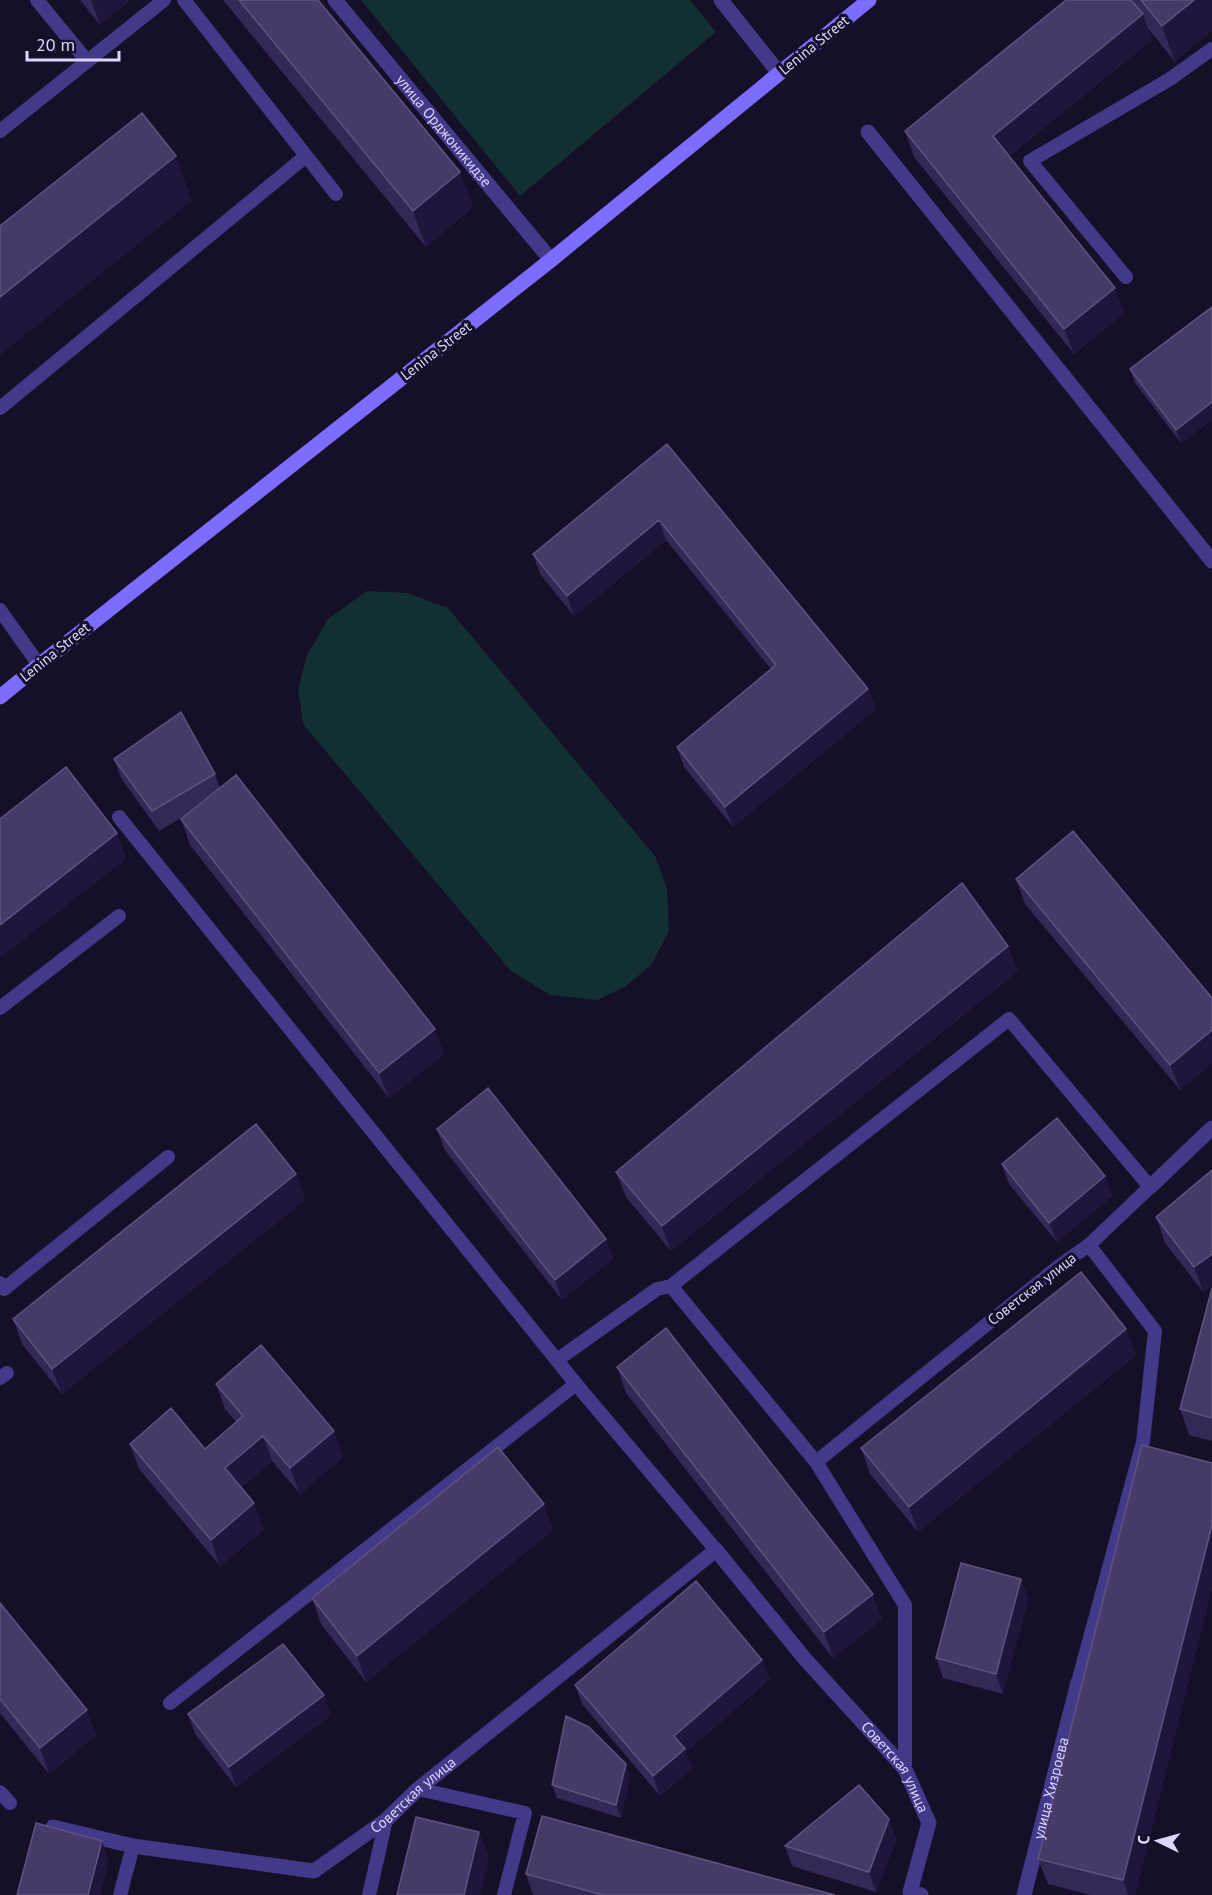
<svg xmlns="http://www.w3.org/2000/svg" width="1212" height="1895" viewBox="0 0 1212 1895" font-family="'PT Sans',sans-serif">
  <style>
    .green { fill: #123032 }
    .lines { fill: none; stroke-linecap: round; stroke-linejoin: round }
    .lane { stroke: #423988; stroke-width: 14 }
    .street { stroke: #423988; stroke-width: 15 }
    .secondary { stroke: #7c6dff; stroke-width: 15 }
    .wall { fill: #352756 }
    .shaded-wall { fill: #20163c }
    .building { fill: #473a68; stroke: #5f5280; stroke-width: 1.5 }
    .labels { text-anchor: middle; stroke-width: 6; stroke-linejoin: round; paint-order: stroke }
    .street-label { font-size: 15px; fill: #ded6ff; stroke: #150f28 }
  </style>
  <rect width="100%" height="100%" fill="#150f28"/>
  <path class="green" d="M361 0H690L716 32 520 196Z
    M367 591 407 593 448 608 655 856 667 888 669 931 651 965 626 986 597 1000 550 995 510 970 303 724 298 689 307 655 328 619Z"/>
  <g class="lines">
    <path class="lane" d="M37 0 87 61
      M184 0 336 194
      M0 131 164 0
      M1126 277 1030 161 1170 79 1212 49
      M0 408 306 156
      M0 610 39 665
      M119 817 576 1384
      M0 1008 119 916
      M0 1283 4 1289 168 1157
      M671 1286 816 1462 905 1605V1769
      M557 1360 657 1289 671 1286 1009 1019 1150 1187 1089 1245 1058 1267 816 1462
      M0 1378 7 1373
      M1078 1682 1143 1442 1155 1331 1089 1245
      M170 1703 576 1384 716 1550
      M418 1789 525 1813 504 1895
      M0 1792 10 1803
      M120 1895 133 1846
      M369 1895 386 1820"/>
    <g class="street">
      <path id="s1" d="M335 0 551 260"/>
      <path d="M721 0 779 73"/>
      <path d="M868 132 1212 561"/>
      <path d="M1150 1187 1212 1128"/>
      <path id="s2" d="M53 1827 133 1846 314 1871 386 1820 418 1789 716 1550 805 1659 905 1769 929 1823 910 1892 921 1895"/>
      <path id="s3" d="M1024 1895 1078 1682"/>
    </g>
    <path class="secondary" d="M0 697 39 665 551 260 869 0"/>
  </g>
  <path class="wall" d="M80 0H130L100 25Z
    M223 0H318L460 172 473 207 426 247Z
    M1066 0H1212L1175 62 1148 28 1152 40 1009 156 1124 313 1074 354 914 157 905 131Z
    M1212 307V420L1181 443 1135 383 1130 369Z
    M667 444 868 689 876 709 733 827 684 767 677 747 771 669 666 540 574 616 540 574 533 554Z
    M114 759 215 774 220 788 444 1054 389 1098 190 845 181 819 185 816 159 831 121 778Z
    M1016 879 1212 998V1063L1180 1090 1025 904Z
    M1008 946 1018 971 671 1251 626 1197 616 1172Z
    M437 1129 606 1239 613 1259 562 1300 444 1149Z
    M1002 1164 1105 1176 1112 1196 1057 1242 1009 1184Z
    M1212 1170V1286L1204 1293 1165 1243 1156 1217Z
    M296 1174 305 1200 62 1394 22 1344 13 1319Z
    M1212 1288V1441L1189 1435 1180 1409Z
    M1136 1355 918 1532 870 1474 861 1448Z
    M617 1367 882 1619 833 1658 626 1393Z
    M216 1384 343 1457 300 1494 272 1461 241 1488 264 1529 220 1566 139 1469 130 1444 205 1449 236 1422 225 1409Z
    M1212 1463V1588L1135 1895H1090L1048 1884 1038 1859Z
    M553 1530 366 1682 321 1624 312 1598Z
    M1021 1579 1028 1598 1003 1694 943 1678 936 1658Z
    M0 1603 96 1735 49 1774 0 1713Z
    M770 1679 686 1752 692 1768 660 1796 582 1704 575 1685Z
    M188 1714 331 1715 236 1787 195 1734Z
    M626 1764 630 1777 621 1818 557 1798 552 1785Z
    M889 1819 896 1839 876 1892 792 1866 785 1846Z
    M526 1874 835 1895H533Z"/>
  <path class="shaded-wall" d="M91 0H130L100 25Z
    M1194 0H1212V31L1175 62 1162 26Z
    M1143 14 1152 40 1002 161 993 136Z
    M176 156 192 201 0 355V297Z
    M460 172 473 207 426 247 413 211Z
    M1115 288 1124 313 1074 354 1064 329Z
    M1212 402V420L1181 443 1176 430Z
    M659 520 666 540 574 616 567 596Z
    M868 689 876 709 733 827 725 807Z
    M117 833 126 859 0 958V925Z
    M1008 946 1018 971 671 1251 662 1226Z
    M435 1029 444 1054 389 1098 379 1073Z
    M1212 1030V1063L1180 1090 1170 1065Z
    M296 1174 305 1200 62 1394 52 1369Z
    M1105 1176 1112 1196 1057 1242 1049 1223Z
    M606 1239 613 1259 562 1300 555 1280Z
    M1212 1254V1286L1204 1293 1194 1267Z
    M1126 1329 1136 1355 918 1532 909 1507Z
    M334 1431 343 1457 300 1494 290 1468Z
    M263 1436 272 1461 234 1494 225 1468Z
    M254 1503 264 1529 220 1566 211 1540Z
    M544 1504 553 1530 366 1682 357 1656Z
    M1212 1525V1588L1135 1895H1128L1123 1880Z
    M1021 1579 1028 1598 1003 1694 996 1674Z
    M873 1594 882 1619 833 1658 824 1632Z
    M762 1660 770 1679 686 1752 692 1768 660 1796 653 1776 674 1736Z
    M324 1695 331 1715 236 1787 229 1767Z
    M87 1710 96 1735 49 1774 40 1748Z
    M626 1764 630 1777 621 1818 616 1805Z
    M889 1819 896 1839 876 1892 869 1872Z
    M479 1832 489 1858 480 1895H464Z
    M102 1841 109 1861 100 1895H88Z"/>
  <path class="building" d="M239 0H318L460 172 413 211Z
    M1066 0H1131L1143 14 993 136 1115 288 1064 329 905 131Z
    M1141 0H1194L1162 26Z
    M142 113 176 156 0 297V226Z
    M1212 307V402L1176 430 1130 369Z
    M667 444 868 689 725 807 677 747 776 665 659 520 567 596 533 554Z
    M181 712 215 774 152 811 114 759Z
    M66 767 117 833 0 925V819Z
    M236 775 435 1029 379 1073 181 819Z
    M1073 831 1212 998V1030L1170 1065 1016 879Z
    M962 883 1008 946 662 1226 616 1172Z
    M488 1088 606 1239 555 1280 437 1129Z
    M1057 1118 1105 1176 1049 1223 1002 1164Z
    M256 1124 296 1174 52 1369 13 1319Z
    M1212 1170V1254L1194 1267 1156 1217Z
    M1081 1272 1126 1329 909 1507 861 1448Z
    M1212 1288V1418L1180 1409Z
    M666 1328 873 1594 824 1632 617 1367Z
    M261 1345 334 1431 290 1468 263 1436 225 1468 254 1503 211 1540 130 1444 171 1408 205 1449 243 1416 216 1384Z
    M1142 1445 1212 1463V1525L1123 1880 1038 1859Z
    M498 1447 544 1504 357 1656 312 1598Z
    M961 1563 1021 1579 996 1674 936 1658Z
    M696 1581 762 1660 674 1736 685 1749 653 1776 575 1685Z
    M0 1603 87 1710 40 1748 0 1699Z
    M283 1644 324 1695 229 1767 188 1714Z
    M566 1716 589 1727 626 1764 616 1805 552 1785Z
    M859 1785 889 1819 869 1872 785 1846Z
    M542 1816 835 1895H603L526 1874Z
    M416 1817 479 1832 464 1895H397Z
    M36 1823 102 1841 88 1895H17Z"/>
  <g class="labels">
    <g class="street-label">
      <text transform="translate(814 45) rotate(-39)" y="5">Lenina Street</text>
      <text dy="5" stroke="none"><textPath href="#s1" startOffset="170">улица Орджоникидзе</textPath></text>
      <text transform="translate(436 351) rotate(-38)" y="5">Lenina Street</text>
      <text transform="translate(55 652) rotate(-39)" y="5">Lenina Street</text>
      <text transform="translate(1032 1289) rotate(-38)" y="5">Советская улица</text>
      <text dy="5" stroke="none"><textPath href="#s2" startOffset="1062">Советская улица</textPath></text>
      <text dy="5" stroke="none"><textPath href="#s3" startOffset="110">улица Хизроева</textPath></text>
      <text dy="5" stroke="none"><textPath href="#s2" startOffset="390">Советская улица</textPath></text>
    </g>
  </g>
  <g transform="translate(1158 1841) rotate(275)" stroke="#150f28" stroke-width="4.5" paint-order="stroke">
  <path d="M0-4.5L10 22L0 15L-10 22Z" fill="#ded6ff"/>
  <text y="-9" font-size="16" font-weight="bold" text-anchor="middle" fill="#ded6ff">С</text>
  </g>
  <path d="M27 51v9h92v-9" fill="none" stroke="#ded6ff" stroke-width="3"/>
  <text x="36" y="51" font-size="18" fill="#ded6ff" stroke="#150f28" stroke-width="4.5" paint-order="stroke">20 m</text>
</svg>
